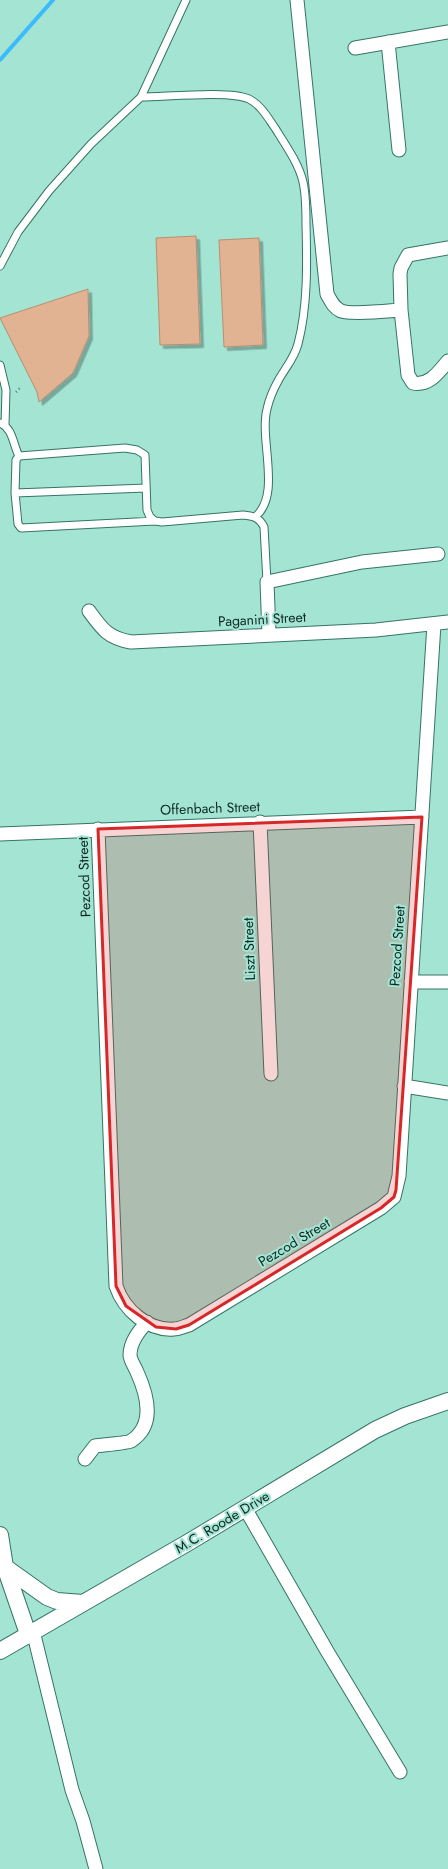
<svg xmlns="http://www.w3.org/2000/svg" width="448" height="1869" viewBox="0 0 448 1869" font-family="Jost,sans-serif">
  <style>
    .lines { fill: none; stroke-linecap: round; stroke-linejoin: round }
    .stream { stroke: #3bbafd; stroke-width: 4 }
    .building { fill: #e1b393; stroke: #ba8e6e; filter: url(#shadow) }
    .service-casing { stroke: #357466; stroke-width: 9 }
    .minor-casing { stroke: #357466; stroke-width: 15 }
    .tertiary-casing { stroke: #357466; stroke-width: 18 }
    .path { stroke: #527f74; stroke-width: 2.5; stroke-dasharray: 1 3; stroke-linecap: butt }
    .service { stroke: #fff; stroke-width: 7 }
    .minor { stroke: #fff; stroke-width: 13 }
    .tertiary { stroke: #fff; stroke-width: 16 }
    .marked { fill: #d62828; fill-opacity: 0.2; stroke: #d62828; stroke-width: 3; stroke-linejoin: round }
    .labels { text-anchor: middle; stroke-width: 4; stroke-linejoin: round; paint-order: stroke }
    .street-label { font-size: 14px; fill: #0d2822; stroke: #a3e4d3 }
  </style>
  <defs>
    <filter id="shadow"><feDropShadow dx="3.5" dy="3.5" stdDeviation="0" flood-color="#0004"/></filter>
  </defs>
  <rect width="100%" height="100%" fill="#a3e4d3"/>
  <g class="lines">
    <path class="stream" d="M0 60 53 0"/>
  </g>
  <path class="building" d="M196 236 200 344 160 345 156 238Z
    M259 238 263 345 224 347 219 240Z
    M88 289 89 336 73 373 39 402 37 392 0 318Z"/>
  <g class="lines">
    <defs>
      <path id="service" d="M141 97C165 97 230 90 249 99 261 105 268 118 275 128 285 144 299 164 303 182 306 195 306 210 306 224 307 263 308 306 298 344 294 359 285 368 278 381 273 390 269 400 267 409 259 440 282 495 255 517
        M0 266 18 232 49 191 91 144 141 97 186 0
        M0 365 6 390 5 425
        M0 423C13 428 13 445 19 456L125 448 137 450 145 455 147 510 150 517 155 521 162 522 243 515C253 516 259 517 264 527L267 582
        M19 456 16 460 15 493 18 524 21 528 155 521
        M15 493 146 488"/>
      <path id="minor" d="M297 0 327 294C331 301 333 307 341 311 352 315 388 311 401 310
        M388 42 399 150
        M355 48 448 32
        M448 248 408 255 401 268 400 274 401 310 408 375 413 383C429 386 438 373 448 361
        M89 611C102 629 108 638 131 642L376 630 448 622
        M269 634 267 582 362 562 438 554
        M260 822 271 1074
        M98 829 116 1286C124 1310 148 1331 174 1329 179 1329 185 1326 189 1325L381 1208 394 1197 399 1176 434 624
        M0 834 422 817
        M411 982H448
        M404 1086 448 1093
        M85 1459 95 1446C101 1445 128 1443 131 1441 156 1425 147 1394 137 1372 135 1367 130 1360 130 1355 130 1342 139 1331 147 1322
        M245 1508 327 1651 400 1772
        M33 1631 72 1790 83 1821 96 1869"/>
      <path id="tertiary" d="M0 1535 5 1567 28 1634
        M4 1568 5 1567 47 1597 57 1601 83 1603
        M0 1651 189 1542 375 1430 405 1416 448 1401"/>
    </defs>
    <use href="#service" class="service-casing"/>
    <use href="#minor" class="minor-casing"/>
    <use href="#tertiary" class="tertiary-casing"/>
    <path class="path" d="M16 392 21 387"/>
    <use href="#service" class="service"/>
    <use href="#minor" class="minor"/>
    <use href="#tertiary" class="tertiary"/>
  </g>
  <path class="marked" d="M422 817 396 1190 394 1197 381 1208 189 1325 176 1329 156 1327 126 1306 116 1286 98 829Z"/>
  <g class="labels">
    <g class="street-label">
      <text transform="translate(262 619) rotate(-3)" y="5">Paganini Street</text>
      <text transform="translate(210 808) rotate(-2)" y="5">Offenbach Street</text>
      <text transform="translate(84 877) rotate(-92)" y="5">Pezcod Street</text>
      <text transform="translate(397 946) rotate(-86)" y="5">Pezcod Street</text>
      <text transform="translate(249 949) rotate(-92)" y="5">Liszt Street</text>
      <text transform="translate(294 1242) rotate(-31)" y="5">Pezcod Street</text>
      <text transform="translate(222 1522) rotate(-31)" y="5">M.C. Roode Drive</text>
    </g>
  </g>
</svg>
